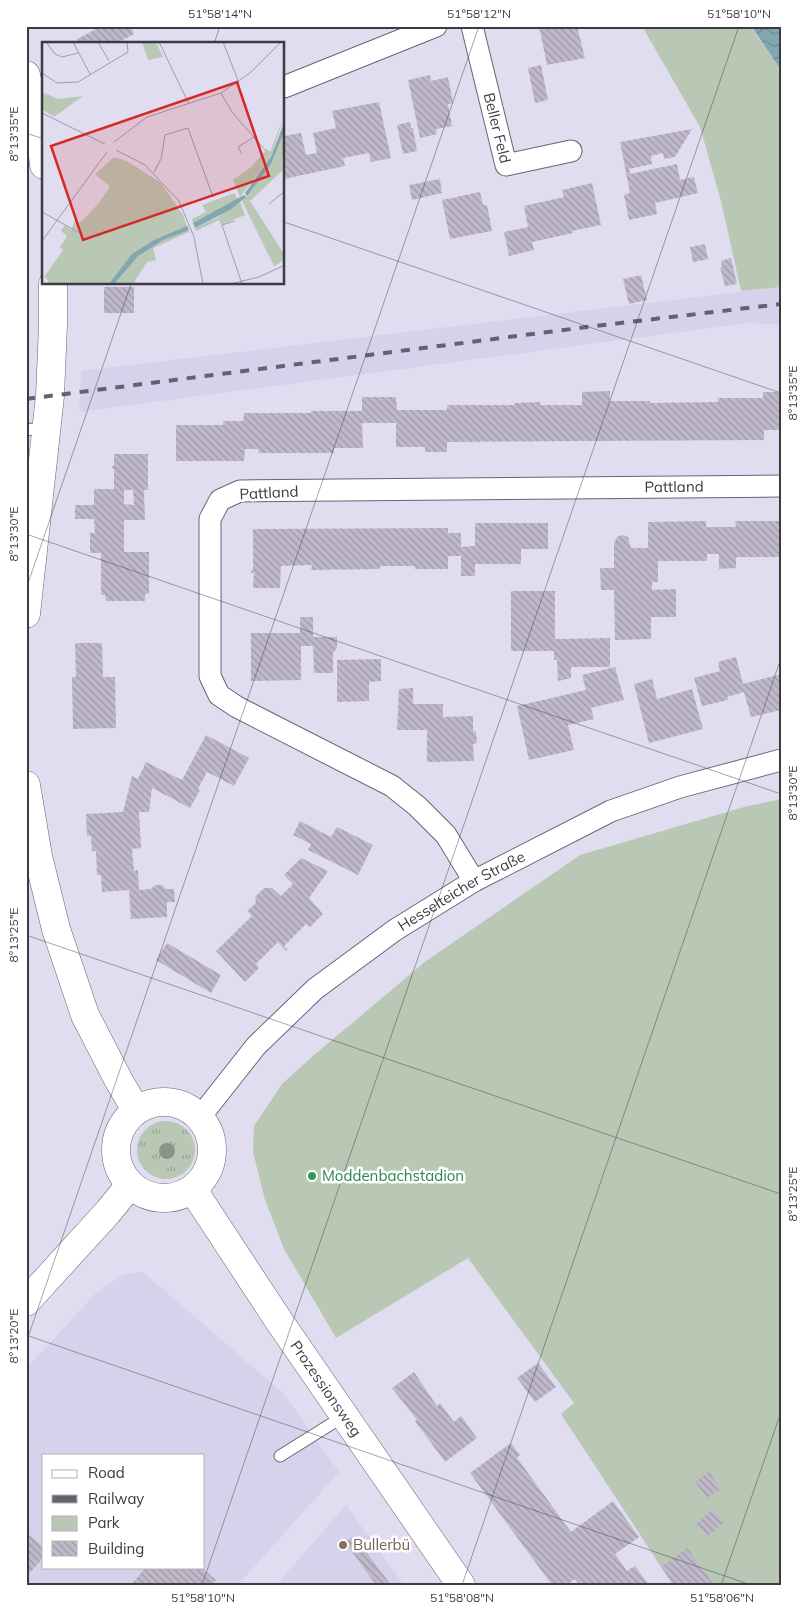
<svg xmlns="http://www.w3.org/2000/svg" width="807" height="1611" viewBox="0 0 807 1611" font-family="Mulish,sans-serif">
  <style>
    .built { fill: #d7d2ec; fill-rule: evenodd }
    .grass { fill: url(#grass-tufts) }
    .green { fill: #b8c8b5 }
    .water { fill: url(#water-waves) }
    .building { fill: url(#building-back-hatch); fill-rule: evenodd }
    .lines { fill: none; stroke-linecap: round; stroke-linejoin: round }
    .lane-casing { stroke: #676474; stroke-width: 13 }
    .street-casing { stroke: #676474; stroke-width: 23 }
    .secondary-casing { stroke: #676474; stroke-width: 29 }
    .lane { stroke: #fff; stroke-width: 11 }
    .street { stroke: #fff; stroke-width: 21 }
    .secondary { stroke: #fff; stroke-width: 28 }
    .rail { stroke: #64626c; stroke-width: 4; stroke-dasharray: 9 9; stroke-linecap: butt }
    .tree { fill: #869689 }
    .ticks { fill: none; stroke: #3c3b42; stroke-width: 1; stroke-opacity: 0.45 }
    .leisure-dot { fill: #2e9e5b; stroke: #fff; stroke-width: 2 }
    .education-dot { fill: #8d6e63; stroke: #fff; stroke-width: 2 }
    .labels { text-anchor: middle; stroke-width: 5; stroke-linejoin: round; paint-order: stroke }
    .street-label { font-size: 15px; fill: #3c3b42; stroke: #fff }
    .leisure-label { font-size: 15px; fill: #27864d; stroke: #fff; text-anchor: start }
    .education-label { font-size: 15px; fill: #785e54; stroke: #fff; text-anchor: start }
    .inset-road { fill: none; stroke: #9f9caa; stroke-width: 1 }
    .view { fill: #d62828; fill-opacity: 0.15; stroke: #d62828; stroke-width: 2.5 }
    .inset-edge { fill: none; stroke: #3c3b42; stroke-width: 2.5 }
    .neatline { fill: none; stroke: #3c3b42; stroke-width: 2 }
    .ticks-label { font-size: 12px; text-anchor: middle; fill: #3c3b42 }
  </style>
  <defs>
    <pattern id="grass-tufts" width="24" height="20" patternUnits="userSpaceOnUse" patternTransform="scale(1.25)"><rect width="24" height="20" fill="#b8c8b5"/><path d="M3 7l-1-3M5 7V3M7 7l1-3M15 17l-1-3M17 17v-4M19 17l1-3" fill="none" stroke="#97a495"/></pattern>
    <pattern id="water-waves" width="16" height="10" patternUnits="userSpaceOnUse" patternTransform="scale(1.25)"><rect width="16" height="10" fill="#82a7b0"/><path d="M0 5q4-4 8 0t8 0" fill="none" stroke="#6c8991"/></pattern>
    <pattern id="building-back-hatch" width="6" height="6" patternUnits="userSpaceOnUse" patternTransform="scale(1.25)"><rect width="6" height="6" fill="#c0b9cb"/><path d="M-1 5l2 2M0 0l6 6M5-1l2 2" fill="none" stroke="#9d98a6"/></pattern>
  </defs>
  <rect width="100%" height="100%" fill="#e1ddf0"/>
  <path class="built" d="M781 287V325L748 323 79 412 81 371Z
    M143 1272 284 1394 339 1472 238 1585H26V1369L96 1293 124 1274ZM44 1455H204V1567H44Z
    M346 1505 404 1585H276Z"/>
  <path class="grass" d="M137 1150a29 29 0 1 1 58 0a29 29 0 1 1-58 0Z"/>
  <path class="green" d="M642 26H750L781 70V287L741 291 721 201 700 127Z
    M781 799V1585H673L561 1414 574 1403 468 1258 336 1338 284 1249 265 1200 253 1152 254 1126 282 1084 314 1055 426 961 580 855 744 807Z"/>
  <path class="water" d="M751 26H781V70Z"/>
  <path class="building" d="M102 26H131L134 34 115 44H79L77 39Z
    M539 26H577L585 58 547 65Z
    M541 65 548 100 535 103 528 68Z
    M430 75 431 81 448 77 453 103 448 104 452 126 436 129 437 134 420 138 408 80Z
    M379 102 391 158 371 162 369 153 343 158 345 166 284 179V136L301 133 306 155 317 153 313 133 336 128 332 111Z
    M410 122 411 128H413L417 151 403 154 397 125Z
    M692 129 675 157 664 159 663 153 651 156 652 164 629 169 630 174 677 164 680 180 694 177 698 193 655 203 657 214 629 220 624 195 630 193 620 142Z
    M440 179 442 193 412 200 409 185Z
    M592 183 601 225 572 231 573 233 532 242 534 250 509 256 504 232 528 227 524 206 564 197 562 190Z
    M480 192 483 205H487L492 231 450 239 442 200Z
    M705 244 708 259 693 262 690 247Z
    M731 258 737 284 725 286 720 267H722L721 261Z
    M641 275 647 300 629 304 623 279Z
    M104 287H134V313H104Z
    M610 391V401H650V403L718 402V398H763V392H781V430H764V440L447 442V452H425V447H396V423H362L363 448H334V453H259L258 449H245L244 461H176V425H223V421H243L244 413H311V411H362V397H396L397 410H447V405H514L515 403 540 402V405H582V392Z
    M114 454H148V490H144L145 520H124V552H149V594H145V601H106L105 595H101V553H90V533H95L94 519H75V505H94V489H114V469H112V466H114ZM124 490H133L134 505 124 504Z
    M706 521V527H736L735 521H781V557H736V568L719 569V554H707V561H658V582H652V590L676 589V617H651V639L615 640 614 590H601L600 568H614V543L617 537 622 535 628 537 631 548H648V522Z
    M475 523H548V549H521V564H475V576H461V556H448V569H415V566H380V569L311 570 312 565 281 566 280 588H253L254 573H251V570H253V529L448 528V533H461V547L475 546Z
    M511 591H555V639L610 638V667H571V678L558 681 557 660H554V651H511Z
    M300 617H313V637H337V648L333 653V673H314L313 646H301V680L251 681V633H300Z
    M75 643H102L103 677H115L116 728 73 729 72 677H76Z
    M736 657 743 684 781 674V710L751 717 744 692 727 697 728 700 702 706 694 678 720 671 718 662Z
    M381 659V681L369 682V701L337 702V660Z
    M615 667 624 700 591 708 594 719 568 725 574 750 529 760 517 706 586 690 582 675Z
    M652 679 657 699 692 689 703 729 649 743 634 684Z
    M413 688V704H443V717L473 716V731L476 732 477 743 473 744 474 761 427 762V730H397L399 689Z
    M206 735 249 758 234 786 207 772 198 789 200 790 190 808 152 788 149 812H139L141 848 132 849 134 871 138 870 139 890 151 889 155 885H162L166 889H174L175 902H167V917L131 919 129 890 102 892 101 875H97L96 851H92L91 836H87L86 814 123 812 132 776 138 779 146 762 182 780Z
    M300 821 331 837 337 827 373 845 358 875 308 850 311 844 293 835Z
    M301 858 328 871 309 898 323 914 310 927 306 924 284 946 288 950 286 951 278 942 256 964 259 968 245 982 216 951 252 916 247 911 256 903 255 897 264 888H272L281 896 293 884 284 875Z
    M167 943 221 975 211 993 156 960Z
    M538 1363 556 1387 535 1402 517 1378Z
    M414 1372 437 1406 440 1403 454 1422 461 1416 477 1438 445 1462 415 1421 417 1420 392 1388Z
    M511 1443 520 1455 517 1458 571 1532 613 1501 639 1537 615 1554 627 1571 635 1566 649 1585H579L575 1579 567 1585H552L470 1473Z
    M709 1472 721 1489 707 1498 695 1482Z
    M713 1509 724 1522 707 1537 696 1524Z
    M26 1532 44 1548V1557L26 1577Z
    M355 1535 370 1557 391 1585H376L345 1542Z
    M687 1548 714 1585H674L661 1567Z
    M146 1567H201L216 1580 212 1585H131Z"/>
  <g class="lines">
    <defs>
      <path id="lane" d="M26 430 47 427
        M280 1456 344 1416"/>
      <g id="street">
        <path id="s1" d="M472 26 506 165 571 151"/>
        <path d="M284 87 436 26"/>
        <path id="s2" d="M474 881 446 835 417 806 392 786 237 707 219 695 210 676V519L220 500 240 491 781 486"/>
        <path id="s3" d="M200 1117 256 1046 315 989 395 930 474 881 611 811 680 787 781 760"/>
      </g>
      <g id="secondary">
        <path d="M26 75 42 147 44 165"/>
        <path d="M26 614 50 396 53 325V284"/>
        <path d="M26 785 38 856 56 929 85 1015 119 1081 136 1110"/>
        <circle cx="164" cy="1150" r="48"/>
        <path id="s4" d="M193 1190 279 1321 461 1585"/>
        <path d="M26 1302 108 1212 130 1185"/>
      </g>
    </defs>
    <use href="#lane" class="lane-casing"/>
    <use href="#street" class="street-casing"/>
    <use href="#secondary" class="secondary-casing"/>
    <use href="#lane" class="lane"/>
    <use href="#street" class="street"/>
    <use href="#secondary" class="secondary"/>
    <path class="rail" d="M26 399 587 327 781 304"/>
  </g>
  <circle class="tree" cx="167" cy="1151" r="8"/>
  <path class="ticks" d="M214 44 220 26M26 133 44 139M284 222 781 393M26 534 781 794M26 589 131 284M26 935 781 1194M26 1335 751 1585M26 1343 479 26M202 1585 739 26M462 1585 781 658M721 1585 781 1412"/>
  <circle class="leisure-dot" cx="312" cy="1176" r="5"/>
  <circle class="education-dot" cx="343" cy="1545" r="5"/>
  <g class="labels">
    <g class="street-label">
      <text dy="5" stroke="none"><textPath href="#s1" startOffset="105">Beller Feld</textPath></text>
      <text dy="5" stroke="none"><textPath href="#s2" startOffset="978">Pattland</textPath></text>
      <text transform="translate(269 493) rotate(-3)" y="5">Pattland</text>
      <text dy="5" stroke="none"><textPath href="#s3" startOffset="349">Hesselteicher Straße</textPath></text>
      <text dy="5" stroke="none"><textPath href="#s4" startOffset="239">Prozessionsweg</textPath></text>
    </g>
    <g class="leisure-label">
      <text x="322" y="1181">Moddenbachstadion</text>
    </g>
    <g class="education-label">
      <text x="353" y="1550">Bullerbü</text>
    </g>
  </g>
  <g transform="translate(42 42)">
    <rect width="242" height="242" fill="#e1ddf0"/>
    <path d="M100 0H114L121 15 106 18ZM0 50 16 57 41 54 12 75 0 67Z" fill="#b8c8b5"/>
    <path d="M0 52 10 57 26 61 14 67 0 57Z" fill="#b8c8b5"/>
    <path d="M242 74 229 115 198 155 191 138 208 126 225 107 228 110ZM242 90 240 129 208 159 242 212V218L232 224 200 159 229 122ZM72 115 85 119 119 141 141 173 147 190 111 206 114 218 105 220 91 242H4L7 239 2 235 21 208 18 205 25 194 19 189 23 183 29 188 33 178 38 181 56 162 68 145 53 132ZM192 151 196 157 151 181 150 177 164 170 160 163ZM198 160 203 173 179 183 177 178 154 189 153 186 175 176Z" fill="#b8c8b5"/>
    <path d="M242 81V90L229 122 205 154 203 151 229 115ZM202 153 204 155 188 168 153 186 151 181ZM145 184 147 188 121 198 96 214 72 242H67L90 212 112 198Z" fill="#82a7b0"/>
    <path class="inset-road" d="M4 0 13 12 20 15 36 11M31 0 48 32M56 0 67 19M117 0 147 62M181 0 197 41M0 31 15 41 36 40 86 10 85 0M179 51 190 70 224 109M0 71 63 102M72 100 105 75 179 51 208 31 239 0M74 108 103 123 137 159 152 195 161 242M200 112 196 105 212 95M112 130 119 117 123 93 146 86 171 155M227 162 243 149M0 170 36 190M193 179 180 183 200 242M0 199 65 110M188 242 217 235 243 223"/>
    <path class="view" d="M195 40 227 134 41 198 9 104Z"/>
    <rect width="242" height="242" class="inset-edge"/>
  </g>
  <rect width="807" height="1611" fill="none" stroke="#ffffff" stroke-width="55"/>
  <rect x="42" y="1454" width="162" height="115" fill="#ffffff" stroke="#b1b1b3"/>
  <rect x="52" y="1470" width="25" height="8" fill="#ffffff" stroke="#b1b1b3"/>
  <text x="88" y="1478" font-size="15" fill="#3c3b42">Road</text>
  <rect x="52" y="1495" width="25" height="8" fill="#64626c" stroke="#b1b1b3"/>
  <text x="88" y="1504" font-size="15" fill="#3c3b42">Railway</text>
  <rect x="52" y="1516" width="25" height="15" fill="#b8c8b5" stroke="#b1b1b3"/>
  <text x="88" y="1528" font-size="15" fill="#3c3b42">Park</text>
  <rect x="52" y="1541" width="25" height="15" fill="url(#building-back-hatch)" stroke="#b1b1b3"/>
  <text x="88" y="1554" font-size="15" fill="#3c3b42">Building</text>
  <rect x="28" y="28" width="752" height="1556" class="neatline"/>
  <g class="ticks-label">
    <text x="220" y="18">51°58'14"N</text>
    <text x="479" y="18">51°58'12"N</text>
    <text x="739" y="18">51°58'10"N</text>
    <text transform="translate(14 134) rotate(-90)" y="4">8°13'35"E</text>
    <text transform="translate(793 393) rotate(-90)" y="4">8°13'35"E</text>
    <text transform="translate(14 534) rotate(-90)" y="4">8°13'30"E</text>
    <text transform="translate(793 793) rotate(-90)" y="4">8°13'30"E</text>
    <text transform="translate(14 935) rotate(-90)" y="4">8°13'25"E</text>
    <text transform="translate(793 1194) rotate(-90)" y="4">8°13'25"E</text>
    <text transform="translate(14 1336) rotate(-90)" y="4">8°13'20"E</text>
    <text x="203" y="1602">51°58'10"N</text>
    <text x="462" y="1602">51°58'08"N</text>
    <text x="722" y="1602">51°58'06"N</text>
  </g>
</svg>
